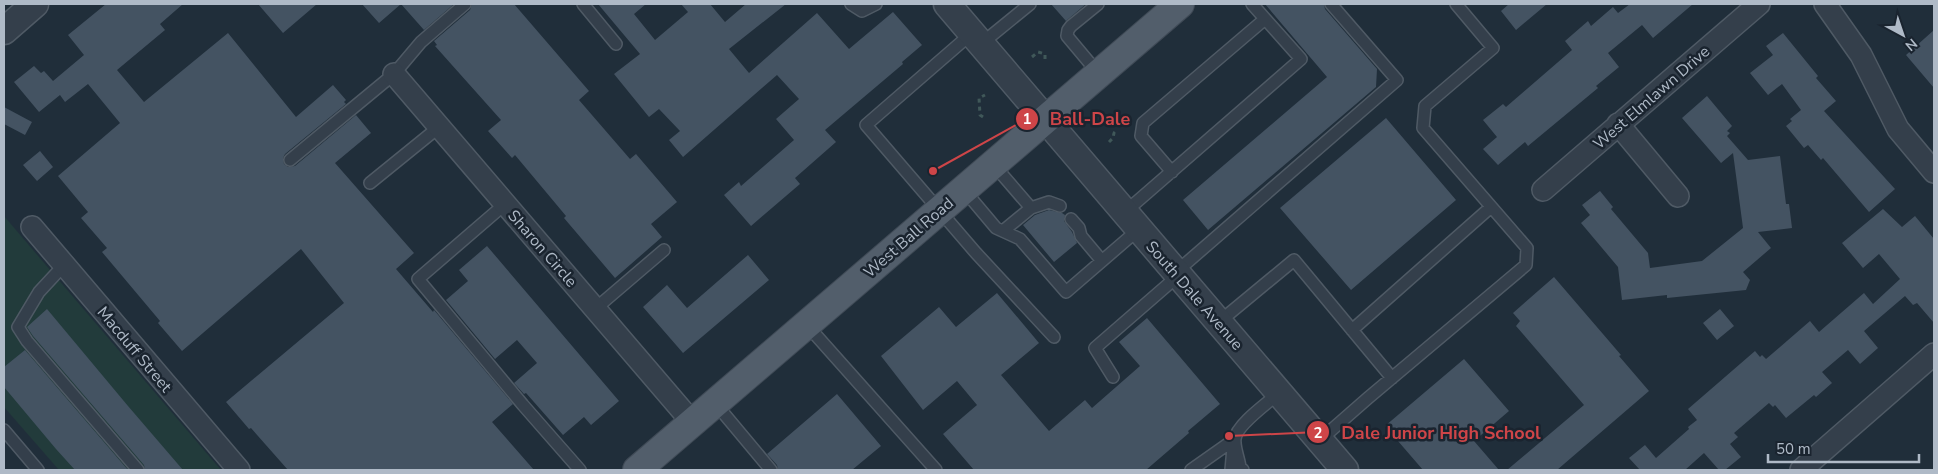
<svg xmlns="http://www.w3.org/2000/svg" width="1938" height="474" viewBox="0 0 1938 474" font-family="'Nunito Sans',sans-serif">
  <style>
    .green { fill: #223b3b }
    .building { fill: #445362 }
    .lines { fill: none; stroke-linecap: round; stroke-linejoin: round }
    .service-casing { stroke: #4f5a65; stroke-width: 14 }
    .minor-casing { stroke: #4f5a65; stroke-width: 24 }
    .tertiary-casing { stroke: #4f5a65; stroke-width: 29 }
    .primary-casing { stroke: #404b57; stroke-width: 30 }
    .path { stroke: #405859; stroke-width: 3; stroke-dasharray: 4 4; stroke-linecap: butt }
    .service { stroke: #343f4b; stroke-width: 11 }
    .minor { stroke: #343f4b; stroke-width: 21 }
    .tertiary { stroke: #343f4b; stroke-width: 26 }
    .primary { stroke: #525e6b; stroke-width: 28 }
    .labels { text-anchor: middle; stroke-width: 5; stroke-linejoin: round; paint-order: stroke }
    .street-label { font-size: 16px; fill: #afbac7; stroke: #1a242f }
    .leader { fill: none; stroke: #ce4548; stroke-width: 2 }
    .callout-dot { fill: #ce4548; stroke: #1a242f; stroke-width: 2 }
    .mark-label { font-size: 15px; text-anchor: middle; font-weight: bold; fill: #fff }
    .callout-label { font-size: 18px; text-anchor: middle; font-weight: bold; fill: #ce4548; stroke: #1a242f; stroke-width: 5; stroke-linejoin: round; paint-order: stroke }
  </style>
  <rect width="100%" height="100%" fill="#202e3a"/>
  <path class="green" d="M4 216 221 470H59L4 407Z"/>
  <path class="building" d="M106 4H183L160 24 165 30 117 70 144 102 228 33 296 117 333 85 346 100 344 102 346 104 285 154 283 158 284 164 288 167 295 166 356 115 371 133 335 163 414 253 396 269 433 312 434 310 513 404 492 422 534 470H288L251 428 249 429 226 402 344 303 301 249 182 351 158 323 160 321 102 252 107 248 81 218 88 212 58 176 120 123 88 84 65 102 60 95 39 112 14 82 34 66 41 73 44 71 53 81 84 55 68 35Z
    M258 4H317L283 33Z
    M362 4H454L424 30 401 4 379 23Z
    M472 4H514L589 91 579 100 630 159 636 154 677 202 651 224 662 237 615 278 564 218 566 216 515 155 512 158 488 131 501 120 435 46 437 45 434 41 470 10Z
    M598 4H646L634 14 655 40 688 12 681 4H710L725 22 746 4H786L729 49 749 73 817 13 849 49 893 12 922 45 902 62 903 64 825 130 836 142 795 178 800 184 751 226 724 195 739 182 741 186 794 140 776 119 799 99 777 75 683 157 669 140 680 131 659 109 649 117 614 74 640 54Z
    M1051 4H1086L1066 21Z
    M1265 4H1324L1325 9 1377 69 1376 87 1208 230 1183 200 1327 77Z
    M1509 4H1547L1516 30 1501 11Z
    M1630 4H1693L1653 38 1642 25 1608 53 1619 67 1596 86 1598 88 1528 146 1525 142 1498 165 1483 149 1497 137 1483 120 1503 104 1506 107 1572 50 1565 41 1588 21 1591 26 1613 7 1618 13Z
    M1934 30V88L1906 55Z
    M1783 33 1818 76 1816 78 1836 101 1824 111 1895 189 1869 212 1823 158 1821 160 1808 145 1804 148 1786 126 1792 121 1790 119 1801 110 1782 84 1768 95 1750 73 1773 55 1766 46Z
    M1707 96 1732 126 1727 131 1730 133 1727 136 1748 160 1780 156 1786 204H1789L1792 228 1758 232 1771 248 1743 272 1750 280 1746 290 1667 298V295L1622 300 1618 267 1581 223 1590 215 1582 205 1600 191 1613 207 1611 209 1648 253 1650 268 1702 261 1743 228 1733 153 1721 163 1682 118Z
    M4 107 32 122 25 135 4 124Z
    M1386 118 1456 200 1351 290 1280 208Z
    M40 151 53 167 37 181 23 165Z
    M1883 209 1902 227 1915 216 1934 239V323L1917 303 1913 305 1905 296 1864 331 1878 348 1860 364 1848 350 1822 372 1832 383 1816 397 1814 395 1786 418 1775 405 1773 407 1769 403 1734 433 1738 437 1730 444 1741 457 1725 470H1719L1704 453 1685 470H1640L1629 458 1645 445 1656 458 1689 429 1688 427 1697 420 1688 409 1755 351 1760 357 1762 355 1766 359 1810 321 1819 332 1864 293 1873 304 1900 279 1879 254 1863 268 1842 243Z
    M1049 210 1062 213 1065 215 1064 221 1072 232 1077 243 1054 262 1023 225 1035 215Z
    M487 246 619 401 591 425 584 417 563 435 526 393 524 394 514 383 537 363 517 340 495 359 446 300 468 281 459 270Z
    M748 255 769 280 683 353 643 307 667 285 687 308Z
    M1554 277 1621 355 1619 356 1649 391 1557 470H1507L1584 405 1516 326 1520 321 1513 313Z
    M997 293 1039 343 1001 375 1049 431 1085 400 1092 408 1140 366 1119 342 1147 318 1220 404 1188 431 1189 433 1146 470H974L943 434 977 405 957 381 923 410 881 356 939 307 956 327Z
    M47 309 128 406 183 470H145L144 465 33 336 27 327Z
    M1720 309 1734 326 1717 340 1703 323Z
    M25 350 128 470H75L56 449 4 387V367Z
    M1464 359 1509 411 1474 441 1499 470H1423L1385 426Z
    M837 394 881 446 852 470H778L777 465 767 454Z"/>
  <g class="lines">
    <defs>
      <path id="service" d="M583 4 616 44
        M851 4 862 11 876 4
        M1098 4 1071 26 1068 30 1067 36 1098 73
        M972 33 866 125 976 253 1054 337
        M981 44 1030 4
        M290 160 394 74 421 42 465 4
        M993 164 1031 208
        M1172 172 1141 136 1143 123 1265 19
        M370 183 439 127
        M964 190 996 228 1020 239 1066 292 1139 229
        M505 204 418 279 523 405 580 470
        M1125 212 1301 59 1252 4
        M1071 219 1079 228 1081 236 1102 261
        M1003 231 1031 208 1049 202 1060 206
        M64 265 39 292 18 327 27 341 138 470
        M1176 272 1397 80 1331 4
        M595 309 664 250
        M1219 322 1294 260 1392 378
        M806 324 936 470
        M1352 330 1491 207
        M1113 377 1095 348 1179 275
        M715 403 771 470
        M4 430 38 470
        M1320 440 1368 398 1526 265 1527 248 1423 128 1425 106 1493 48 1456 4
        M1191 470 1235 439
        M1231 470 1233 448
        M1243 470 1240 467C1239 459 1234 447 1235 439 1236 425 1269 402 1279 393"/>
      <path id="minor" d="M1825 4 1861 55 1898 129 1934 172
        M394 74 692 422
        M1618 124 1678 196
        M1543 190 1759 4
        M32 227 239 470
        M1801 470 1934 354"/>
      <path id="tertiary" d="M947 4 1345 470
        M4 31 35 4"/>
      <path id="primary" d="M637 470 1180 4"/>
    </defs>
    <use href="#service" class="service-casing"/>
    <use href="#minor" class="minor-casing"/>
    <use href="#tertiary" class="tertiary-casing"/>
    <use href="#primary" class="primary-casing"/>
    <path class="path" d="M1032 57 1038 52 1045 54V60
      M983 117 980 115 979 98 985 95
      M1109 142 1113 138 1114 133 1109 132"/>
    <use href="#service" class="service"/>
    <use href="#minor" class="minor"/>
    <use href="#tertiary" class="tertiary"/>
    <use href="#primary" class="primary"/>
  </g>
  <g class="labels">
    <g class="street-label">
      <text transform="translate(1651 97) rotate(-41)" y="6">West Elmlawn Drive</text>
      <text transform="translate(908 237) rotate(-41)" y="6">West Ball Road</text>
      <text transform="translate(543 248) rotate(49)" y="6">Sharon Circle</text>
      <text transform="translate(1195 295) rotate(49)" y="6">South Dale Avenue</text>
      <text transform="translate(135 349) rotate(50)" y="6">Macduff Street</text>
    </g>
  </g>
  <path class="leader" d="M933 171L1027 119M1229 436L1318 432"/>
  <g class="callout-dot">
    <circle cx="933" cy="171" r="5"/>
    <circle cx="1229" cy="436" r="5"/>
    <circle cx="1027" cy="119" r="12"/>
    <circle cx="1318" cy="432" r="12"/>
  </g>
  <g class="mark-label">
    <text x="1027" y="124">1</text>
    <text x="1318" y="438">2</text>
  </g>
  <g class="callout-label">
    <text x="1090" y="125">Ball-Dale</text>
    <text x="1441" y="439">Dale Junior High School</text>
  </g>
  <rect width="1938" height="474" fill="none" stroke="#afbac7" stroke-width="10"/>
  <g transform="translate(1903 35) rotate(140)" stroke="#1a242f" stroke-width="4" paint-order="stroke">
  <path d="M0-4L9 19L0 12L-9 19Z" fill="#afbac7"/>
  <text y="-8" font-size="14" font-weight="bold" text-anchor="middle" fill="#afbac7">N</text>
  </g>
  <path d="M1768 454v8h151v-8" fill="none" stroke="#afbac7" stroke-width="2.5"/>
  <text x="1776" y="454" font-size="15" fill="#afbac7" stroke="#1a242f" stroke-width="4" paint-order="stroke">50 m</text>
</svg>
